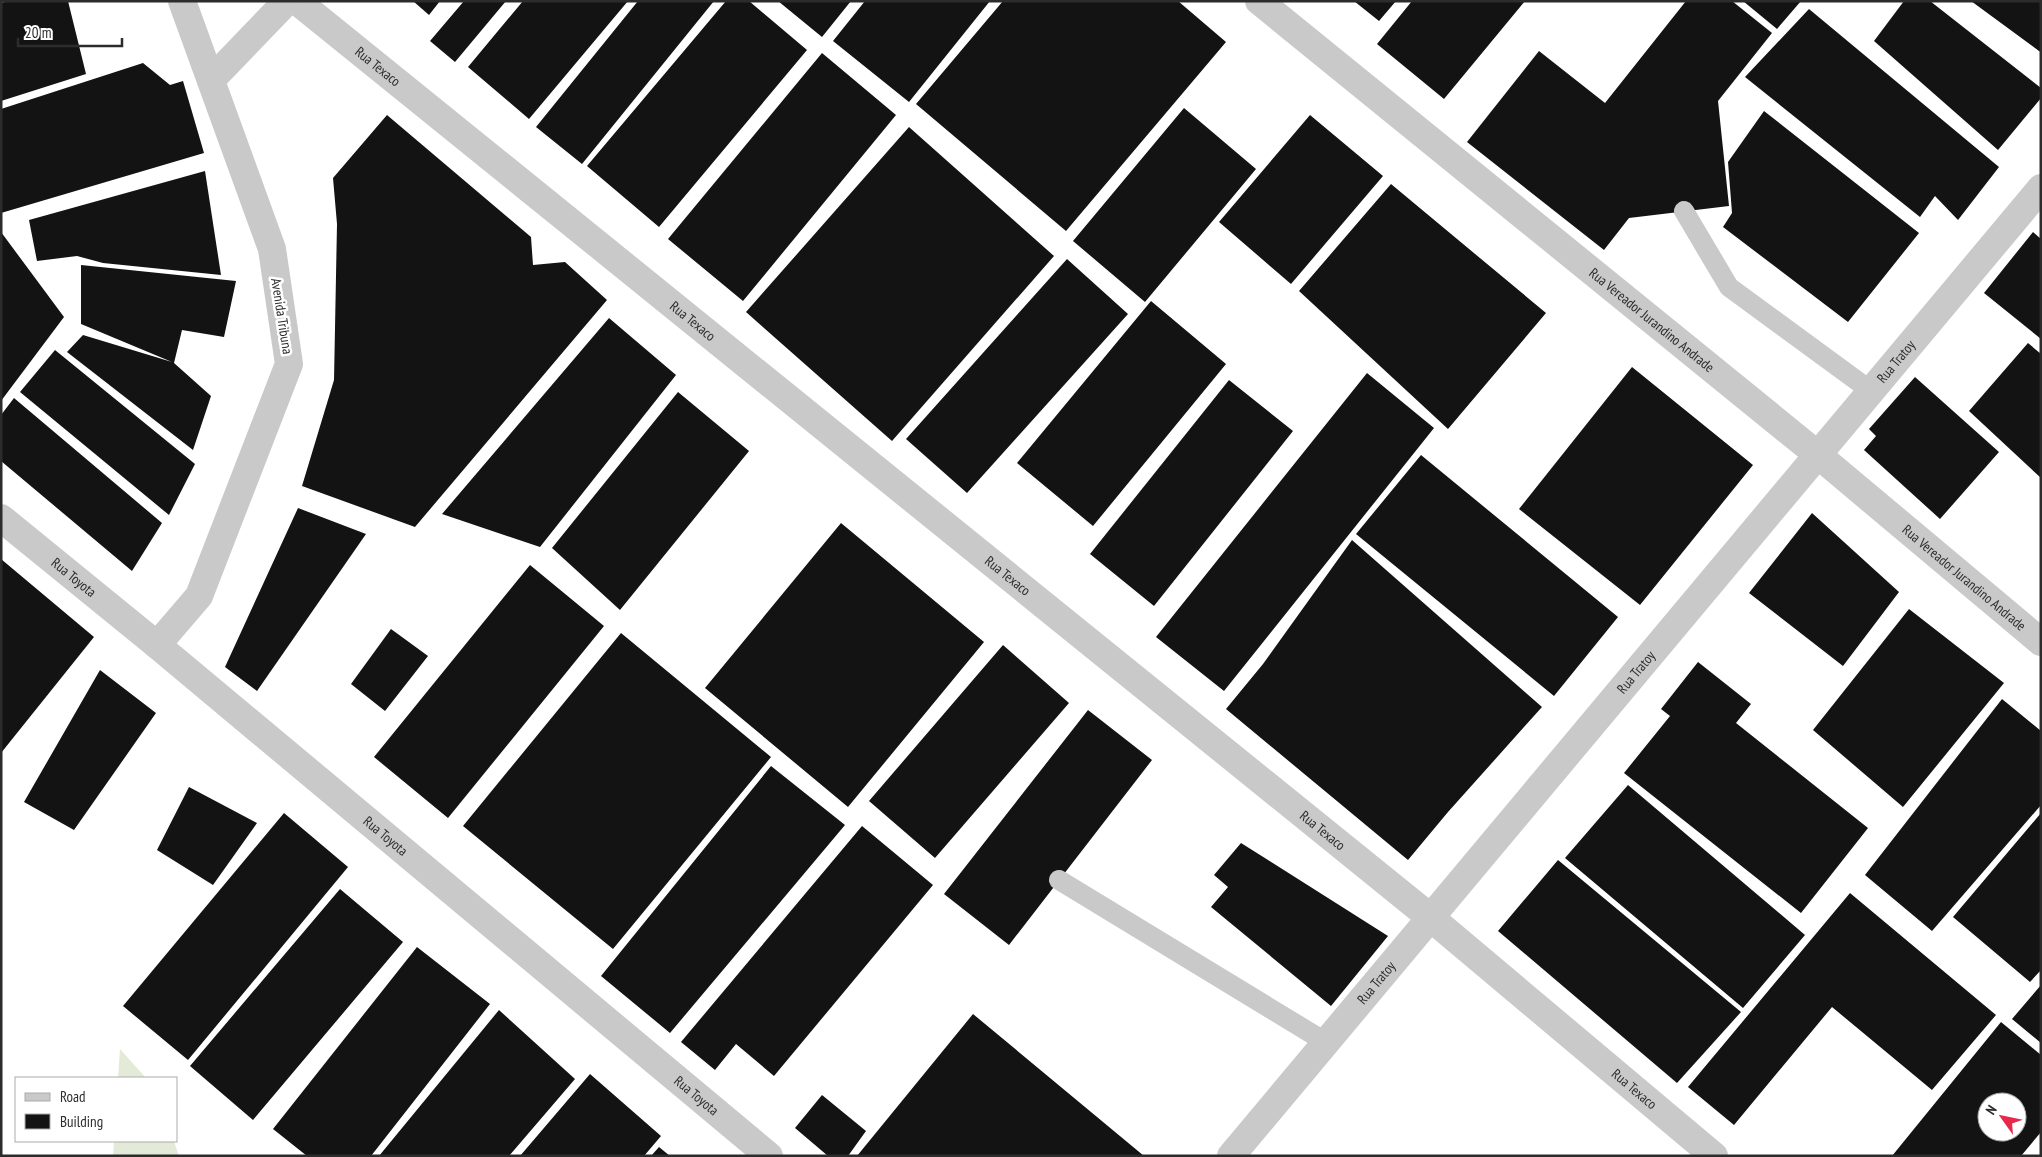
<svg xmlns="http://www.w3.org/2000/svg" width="2042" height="1157" viewBox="0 0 2042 1157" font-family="'PT Sans Narrow',sans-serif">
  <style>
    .green { fill: #e4ead8 }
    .building { fill: #131313; fill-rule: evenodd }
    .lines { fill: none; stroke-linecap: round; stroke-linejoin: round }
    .service { stroke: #c9c9c9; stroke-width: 20 }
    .minor { stroke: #c9c9c9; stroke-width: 28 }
    .labels { text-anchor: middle; stroke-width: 5; stroke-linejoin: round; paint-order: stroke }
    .street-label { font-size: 14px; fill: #2c2c2c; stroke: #fff }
  </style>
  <rect width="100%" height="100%" fill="#fff"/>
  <path class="green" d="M120 1049 146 1078H118Z
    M114 1141H174L179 1156H113Z"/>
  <path class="building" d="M8 1H68L86 74 1 101V3Z
    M413 1H440L429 15Z
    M464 1H506L455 62 430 41Z
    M523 1H628L529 119 468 67Z
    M638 1H714L582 164 536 127Z
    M726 1H749L807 50 659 227 587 166Z
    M778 1H851L822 37Z
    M865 1H990L909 102 833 41Z
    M1003 1H1178L1226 42 1066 231 916 104Z
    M1354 1H1396L1379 21Z
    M1412 1H1525L1444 99 1377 44Z
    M1686 1H1732L1772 33 1718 101 1729 206 1629 218 1604 250 1467 142 1539 51 1605 103Z
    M1743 1H1801L1777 29Z
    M1904 1H1930L2041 88V98L1998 150 1874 41Z
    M1971 1H2041V52L2039 51Z
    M1809 9 1999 167 1958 220 1935 196 1920 217 1745 77Z
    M822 53 896 115 743 301 668 239Z
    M143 63 170 85 183 81 204 153 1 213V109Z
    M1184 108 1256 169 1145 302 1073 241Z
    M1764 111 1919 233 1848 322 1723 227 1732 213 1728 162Z
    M387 115 531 237 533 265 565 262 607 300 415 527 302 486 334 380 337 224 333 178Z
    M1310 115 1383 176 1291 284 1219 222Z
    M909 127 1054 256 892 441 746 312Z
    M205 171 221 275 103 263 77 256 37 261 29 220Z
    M1391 184 1546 313 1448 429 1299 291Z
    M1 232 64 317 1 401Z
    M2033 232 2041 239V339L1984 293Z
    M1067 259 1128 314 967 493 906 439Z
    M81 265 236 281 224 337 182 330 174 363 211 396 193 450 67 352 83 335 172 362 81 324Z
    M1151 301 1226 364 1093 526 1017 463Z
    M609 318 676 375 540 547 442 514Z
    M2028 343 2041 354V478L1969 411Z
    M55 350 195 464 169 515 20 392Z
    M1632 367 1753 465 1640 605 1519 509Z
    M1367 373 1434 428 1224 691 1156 637Z
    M1915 377 1999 452 1940 519 1864 450 1876 436 1869 429Z
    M1229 380 1293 431 1154 606 1090 554Z
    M678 392 749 451 620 610 552 548Z
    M14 398 162 523 132 571 1 461V415Z
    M1421 455 1618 617 1554 696 1356 534Z
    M298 508 366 534 257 691 225 667Z
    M1812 513 1899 592 1843 666 1749 593Z
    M841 523 984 642 848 807 705 688Z
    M1352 540 1542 707 1448 812 1408 860 1226 709 1263 664Z
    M1 559 94 637 1 753Z
    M530 565 604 626 448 818 374 757Z
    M1909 609 2004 683 1903 807 1813 730Z
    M391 629 428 656 385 711 351 684Z
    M621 633 771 757 613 949 463 826Z
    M1003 645 1069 703 935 858 869 801Z
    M1698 662 1751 704 1736 723 1868 828 1801 913 1624 773 1670 716 1661 709Z
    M100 670 156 713 74 830 24 802Z
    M2002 699 2041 731V805L1932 931 1865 875Z
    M1088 710 1152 760 1009 945 944 894Z
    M771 766 845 825 670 1033 601 976Z
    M1628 785 1805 935 1743 1008 1565 858Z
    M189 787 257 823 213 885 157 850Z
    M284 813 348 867 188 1060 123 1006Z
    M2041 813V970L2030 982 1953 917Z
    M862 826 933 885 774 1076 736 1044 715 1070 681 1042Z
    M1241 843 1388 936 1331 1006 1211 907 1228 887 1214 875Z
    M1558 860 1741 1012 1677 1083 1498 931Z
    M340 889 403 942 253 1120 190 1066Z
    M1850 893 1996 1015 1932 1090 1832 1007 1734 1125 1688 1087Z
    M417 947 490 1004 371 1156H307L273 1129Z
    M2041 985V1043L2012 1019Z
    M499 1010 575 1079 509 1156H379Z
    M973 1014 1144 1156H857Z
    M2001 1022 2041 1055V1132L2021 1156H1892ZM1987 1102H2017V1132H1987Z
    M590 1074 661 1136 644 1156H520Z
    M822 1095 866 1131 848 1156H828L795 1128Z
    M659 1147 670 1156H651Z"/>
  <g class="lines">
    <path class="service" d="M1684 211 1729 287 1871 391
      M1059 880 1327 1043"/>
    <g class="minor">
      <path id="s1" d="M297 1 1431 918 1714 1156"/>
      <path id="s2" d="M1259 1 1818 455 2041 642"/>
      <path d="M211 80 287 1"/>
      <path id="s3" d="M1 518 157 645 769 1156"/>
      <path d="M157 645 199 596 289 364 272 249 182 1"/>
      <path id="s4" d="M1231 1156 2041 188"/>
    </g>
  </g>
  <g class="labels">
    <g class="street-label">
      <text dy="5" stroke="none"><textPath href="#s1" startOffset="104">Rua Texaco</textPath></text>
      <text transform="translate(282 316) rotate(81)" y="5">Avenida Tribuna</text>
      <text dy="5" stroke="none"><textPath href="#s2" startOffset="506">Rua Vereador Jurandino Andrade</textPath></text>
      <text dy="5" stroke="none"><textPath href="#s1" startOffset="509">Rua Texaco</textPath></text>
      <text dy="5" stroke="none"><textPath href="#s4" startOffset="1036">Rua Tratoy</textPath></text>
      <text dy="5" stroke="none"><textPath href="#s1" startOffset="914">Rua Texaco</textPath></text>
      <text dy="5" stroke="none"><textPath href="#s3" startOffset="94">Rua Toyota</textPath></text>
      <text dy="5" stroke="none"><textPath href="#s2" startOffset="911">Rua Vereador Jurandino Andrade</textPath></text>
      <text dy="5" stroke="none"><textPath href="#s4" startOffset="631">Rua Tratoy</textPath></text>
      <text dy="5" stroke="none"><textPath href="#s1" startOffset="1319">Rua Texaco</textPath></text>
      <text dy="5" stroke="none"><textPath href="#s3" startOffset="499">Rua Toyota</textPath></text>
      <text dy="5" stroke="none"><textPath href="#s4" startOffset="226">Rua Tratoy</textPath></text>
      <text dy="5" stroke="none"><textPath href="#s1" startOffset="1724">Rua Texaco</textPath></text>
      <text dy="5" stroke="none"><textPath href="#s3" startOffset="904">Rua Toyota</textPath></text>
    </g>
  </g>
  <rect width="2042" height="1157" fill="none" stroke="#2c2c2c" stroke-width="5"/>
  <rect x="15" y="1077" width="162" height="65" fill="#ffffff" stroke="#ababab"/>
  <rect x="25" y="1093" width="25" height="8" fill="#c9c9c9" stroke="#ababab"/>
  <text x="60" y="1102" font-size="15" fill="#2c2c2c">Road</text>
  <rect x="25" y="1114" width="25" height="15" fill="#131313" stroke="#ababab"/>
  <text x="60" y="1127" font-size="15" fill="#2c2c2c">Building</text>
  <g transform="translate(2002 1117) rotate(303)"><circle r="24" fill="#ffffff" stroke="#ababab"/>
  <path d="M0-4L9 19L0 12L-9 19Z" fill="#e8284a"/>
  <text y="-8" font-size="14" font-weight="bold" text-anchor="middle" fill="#2c2c2c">N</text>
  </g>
  <path d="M18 38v8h104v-8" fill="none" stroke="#2c2c2c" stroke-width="2.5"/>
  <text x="25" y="38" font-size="15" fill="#2c2c2c" stroke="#ffffff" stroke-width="4" paint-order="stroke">20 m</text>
</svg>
